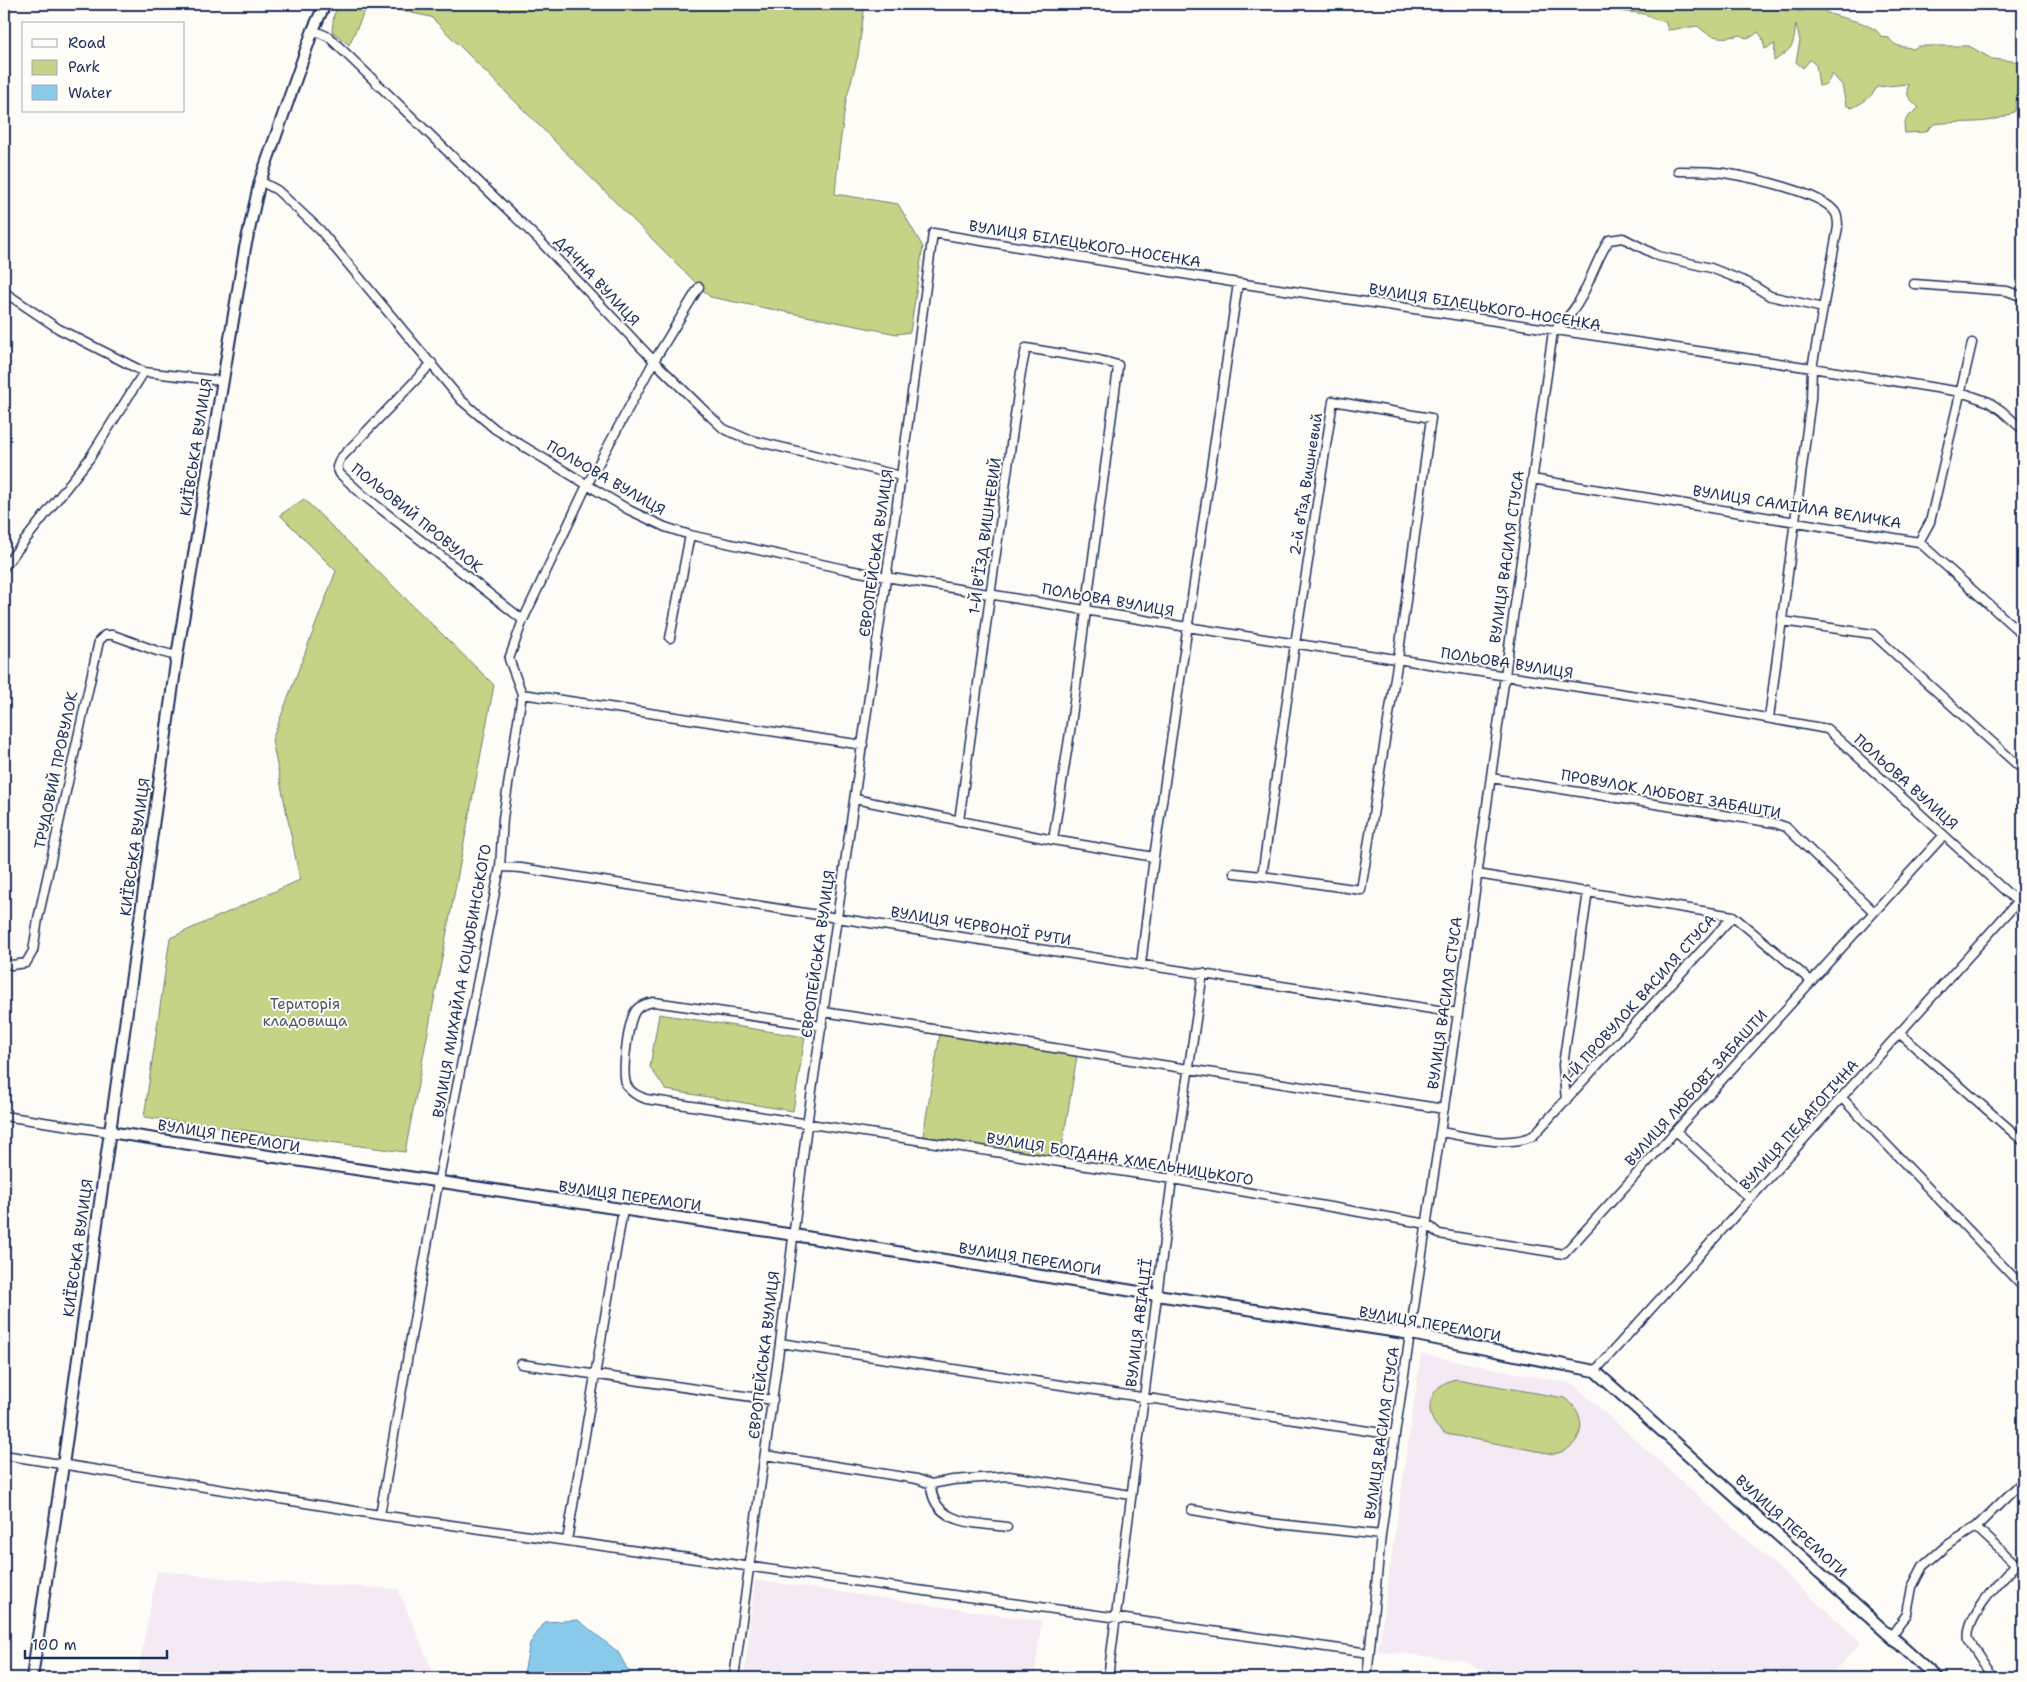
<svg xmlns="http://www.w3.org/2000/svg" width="2027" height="1682" viewBox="0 0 2027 1682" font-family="'Shantell Sans',sans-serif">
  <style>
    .built { fill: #f3eaf4 }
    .green { fill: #c5d387; stroke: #708172 }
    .water { fill: #89caea; stroke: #5d8cb2 }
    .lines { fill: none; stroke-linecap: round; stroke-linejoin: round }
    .street-casing { stroke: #1b2f5e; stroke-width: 11 }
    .secondary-casing { stroke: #1b2f5e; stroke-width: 14 }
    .street { stroke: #fdfcf7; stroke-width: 8 }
    .secondary { stroke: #fdfcf7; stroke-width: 10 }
    .labels { text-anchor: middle; stroke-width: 4; stroke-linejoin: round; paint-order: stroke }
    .street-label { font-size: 15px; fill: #1b2f5e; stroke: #fdfcf7 }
    .park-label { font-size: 15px; fill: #465868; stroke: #fdfcf7 }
  </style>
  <rect width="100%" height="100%" fill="#fdfcf7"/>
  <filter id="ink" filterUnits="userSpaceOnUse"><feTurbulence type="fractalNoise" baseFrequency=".02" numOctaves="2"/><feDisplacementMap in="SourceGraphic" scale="10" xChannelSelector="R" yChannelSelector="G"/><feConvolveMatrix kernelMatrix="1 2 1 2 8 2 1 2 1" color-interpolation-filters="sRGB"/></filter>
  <g filter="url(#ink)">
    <path class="built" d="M1421 1354 1573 1384 1861 1642 1828 1678H1501L1462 1660 1378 1651Z
      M157 1571 264 1582 398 1589 433 1672 430 1678H137Z
      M755 1580 1042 1621 1034 1678H744Z"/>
    <path class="green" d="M340 4H865L858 56 846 100 839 151 835 194 898 204 923 247 910 332 897 334 710 297 431 17 368 4 349 45 332 31 334 14Z
      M1604 4H1747L1755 8C1764 3 1770 5 1778 10 1786 3 1793 7 1800 12L1809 8 1823 10 1830 14 1862 23 1876 30 1882 37 1889 38C1896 49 1903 45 1913 49L1919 46H1969L1992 59 2023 62V93L2017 96 2015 111C1991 127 1961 120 1934 124L1926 132 1905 133C1902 118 1909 116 1919 108 1911 99 1905 98 1908 84L1877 87C1871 98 1864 102 1852 108L1846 105 1842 85 1832 74C1829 80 1828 85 1819 86L1816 65 1810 60 1803 68 1796 62 1800 41 1796 24C1793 48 1794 47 1774 61L1775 44 1765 49 1762 37 1758 32 1753 36 1746 38 1740 35C1724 39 1710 39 1698 26L1668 30 1665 21C1657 21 1654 18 1647 15 1632 10 1616 15 1604 4Z
      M304 499 494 685 405 1152 144 1117 170 938 300 880 272 740 336 571 280 515Z
      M659 1014 805 1037 793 1111 666 1090 650 1067Z
      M940 1034 1077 1056 1060 1159 923 1136Z
      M1457 1379 1564 1398C1591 1414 1584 1450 1553 1454L1446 1434C1420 1419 1427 1383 1457 1379Z"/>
    <path class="water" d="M578 1620 618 1652 632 1678H523L530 1643 545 1622Z"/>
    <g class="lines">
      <defs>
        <path id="street" d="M313 30 329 37 538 239 654 361 711 417 724 429 747 439 901 476
          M1678 171C1694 171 1709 171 1724 173 1749 177 1821 192 1835 212 1838 216 1838 222 1838 227L1812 368 1811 399 1769 718
          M260 181 277 190 320 230 461 400 495 429 629 510 665 527 690 535 844 569 886 577 1187 627 1689 704 1827 729 2023 907
          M1914 284 2007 291 2023 297
          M4 292 59 329 144 372 222 381
          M432 363 340 459 337 467 340 474 363 495 523 620
          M1333 401 1431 418 1398 659 1361 890 1262 876 1295 644Z
          M1532 479 1919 542 2023 635
          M1919 542 1930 522 1972 343
          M4 567 89 459 144 372
          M1782 621 1873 634 2023 770
          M670 638 690 535
          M522 694 863 745
          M1491 778 1774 823 1786 827 1873 911
          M855 799 1053 840 1154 857 1238 283
          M959 821 1021 372 1026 348 1099 360 1118 365 1117 376 1070 732 1053 840
          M500 867 521 868 837 918 1458 1013
          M1234 873 1262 876
          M1477 874 1733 916 1811 981
          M4 963 12 965 26 963 33 951 38 919 99 641 105 635H113L157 651 177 656
          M1141 964 1154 857
          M824 1012 1444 1109
          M822 1026 654 1002C647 1003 640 1005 636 1010 628 1021 621 1074 627 1086 632 1094 639 1096 646 1099L1172 1179 1427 1224 1439 1234 1564 1254 1944 835
          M1899 1033 2023 1141
          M1842 1098 2023 1287
          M1566 1101 1563 1065 1588 891
          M4 1116 109 1132
          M1676 1131 1750 1199
          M1441 1132C1470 1137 1506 1148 1533 1136L1733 916
          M780 1343 1395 1435
          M521 1364 773 1400
          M1595 1371 2023 896
          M4 1455 380 1515 1369 1653
          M765 1455 917 1479 931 1484 953 1480 1009 1476 1131 1495
          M931 1484C932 1525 977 1523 1007 1527
          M1192 1510 1269 1523 1381 1535
          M380 1515 438 1183 500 867 503 818 522 694 509 659 523 620 587 485 654 361 699 287
          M1976 1527 2023 1571
          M567 1541 623 1210
          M1891 1636 1907 1614 1912 1587 1923 1566 1946 1546 1976 1527 2023 1481
          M734 1678 780 1343 807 1125 901 476 933 233 1238 283 1812 368 1961 392 1989 402 2002 411 2023 430
          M1108 1678 1172 1179 1203 973
          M1367 1678 1381 1535 1395 1435 1458 1013 1553 331C1588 303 1587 275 1609 240L1623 238 1658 256 1711 268 1749 283 1770 296 1823 308
          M1994 1678 1969 1640C1964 1618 2001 1580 2016 1564"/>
        <path id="secondary" d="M109 1132 794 1235 1157 1295 1411 1334 1595 1371 1937 1678
          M32 1678 63 1465 177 656 245 248 260 181 313 30 325 4"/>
      </defs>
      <use href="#street" class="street-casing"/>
      <use href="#secondary" class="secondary-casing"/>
      <use href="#street" class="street"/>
      <use href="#secondary" class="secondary"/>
    </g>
  </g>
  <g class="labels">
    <g class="street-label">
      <text transform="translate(1085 244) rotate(9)" y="5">ВУЛИЦЯ БІЛЕЦЬКОГО-НОСЕНКА</text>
      <text transform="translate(597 281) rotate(47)" y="5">ДАЧНА ВУЛИЦЯ</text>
      <text transform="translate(1485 307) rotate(9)" y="5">ВУЛИЦЯ БІЛЕЦЬКОГО-НОСЕНКА</text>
      <text transform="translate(196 447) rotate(-81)" y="5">КИЇВСЬКА ВУЛИЦЯ</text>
      <text transform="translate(606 478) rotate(30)" y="5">ПОЛЬОВА ВУЛИЦЯ</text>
      <text transform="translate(1306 484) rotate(-81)" y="5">2-й вʼїзд Вишневий</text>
      <text transform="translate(1797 507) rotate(9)" y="5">ВУЛИЦЯ САМІЙЛА ВЕЛИЧКА</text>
      <text transform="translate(417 518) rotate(39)" y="5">ПОЛЬОВИЙ ПРОВУЛОК</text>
      <text transform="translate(985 536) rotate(-82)" y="5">1-Й В'ЇЗД ВИШНЕВИЙ</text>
      <text transform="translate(876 553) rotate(-82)" y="5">ЄВРОПЕЙСЬКА ВУЛИЦЯ</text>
      <text transform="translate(1507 557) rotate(-82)" y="5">ВУЛИЦЯ ВАСИЛЯ СТУСА</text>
      <text transform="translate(1108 600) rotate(10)" y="5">ПОЛЬОВА ВУЛИЦЯ</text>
      <text transform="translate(1507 663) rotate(9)" y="5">ПОЛЬОВА ВУЛИЦЯ</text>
      <text transform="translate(56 770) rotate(-78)" y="5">ТРУДОВИЙ ПРОВУЛОК</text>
      <text transform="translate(1906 782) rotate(42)" y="5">ПОЛЬОВА ВУЛИЦЯ</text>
      <text transform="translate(1671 794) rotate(10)" y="5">ПРОВУЛОК ЛЮБОВІ ЗАБАШТИ</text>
      <text transform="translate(135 847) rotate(-82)" y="5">КИЇВСЬКА ВУЛИЦЯ</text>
      <text transform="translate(981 926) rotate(9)" y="5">ВУЛИЦЯ ЧЕРВОНОЇ РУТИ</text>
      <text transform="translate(818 954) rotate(-82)" y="5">ЄВРОПЕЙСЬКА ВУЛИЦЯ</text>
      <text transform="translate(462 981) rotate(-80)" y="5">ВУЛИЦЯ МИХАЙЛА КОЦЮБИНСЬКОГО</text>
      <text transform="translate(1639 999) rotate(-48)" y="5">1-Й ПРОВУЛОК ВАСИЛЯ СТУСА</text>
      <text transform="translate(1445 1003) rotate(-82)" y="5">ВУЛИЦЯ ВАСИЛЯ СТУСА</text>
      <text transform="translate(1696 1088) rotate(-48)" y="5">ВУЛИЦЯ ЛЮБОВІ ЗАБАШТИ</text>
      <text transform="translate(1799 1125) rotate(-48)" y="5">ВУЛИЦЯ ПЕДАГОГІЧНА</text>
      <text transform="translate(229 1136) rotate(9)" y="5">ВУЛИЦЯ ПЕРЕМОГИ</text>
      <text transform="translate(1120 1159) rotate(9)" y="5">ВУЛИЦЯ БОГДАНА ХМЕЛЬНИЦЬКОГО</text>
      <text transform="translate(630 1196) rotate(8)" y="5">ВУЛИЦЯ ПЕРЕМОГИ</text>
      <text transform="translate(78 1248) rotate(-82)" y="5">КИЇВСЬКА ВУЛИЦЯ</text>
      <text transform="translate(1030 1259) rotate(9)" y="5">ВУЛИЦЯ ПЕРЕМОГИ</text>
      <text transform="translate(1139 1323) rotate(-83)" y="5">ВУЛИЦЯ АВІАЦІЇ</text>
      <text transform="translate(1430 1324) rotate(10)" y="5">ВУЛИЦЯ ПЕРЕМОГИ</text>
      <text transform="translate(764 1355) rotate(-83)" y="5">ЄВРОПЕЙСЬКА ВУЛИЦЯ</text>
      <text transform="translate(1382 1433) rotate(-82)" y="5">ВУЛИЦЯ ВАСИЛЯ СТУСА</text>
      <text transform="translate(1791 1526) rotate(42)" y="5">ВУЛИЦЯ ПЕРЕМОГИ</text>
    </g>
    <g class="park-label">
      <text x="305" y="1009">Територія<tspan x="305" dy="17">кладовища</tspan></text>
    </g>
  </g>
  <rect width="2027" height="1682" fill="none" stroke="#fdfcf7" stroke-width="20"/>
  <rect x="10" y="10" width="2007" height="1662" fill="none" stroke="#1b2f5e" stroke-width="2" filter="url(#ink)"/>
  <rect x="22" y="22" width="162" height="90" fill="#fdfcf7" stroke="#a3aaba"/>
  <rect x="32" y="39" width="25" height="8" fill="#fdfcf7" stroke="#a3aaba"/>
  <text x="68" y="48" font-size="15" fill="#1b2f5e">Road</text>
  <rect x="32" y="60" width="25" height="15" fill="#c5d387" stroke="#a3aaba"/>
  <text x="68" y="72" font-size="15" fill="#1b2f5e">Park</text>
  <rect x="32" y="85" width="25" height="15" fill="#89caea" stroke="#a3aaba"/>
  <text x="68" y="98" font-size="15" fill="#1b2f5e">Water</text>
  <path d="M25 1650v8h142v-8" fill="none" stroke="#1b2f5e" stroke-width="2.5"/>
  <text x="32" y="1650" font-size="15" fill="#1b2f5e" stroke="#fdfcf7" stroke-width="4" paint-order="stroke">100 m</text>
</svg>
